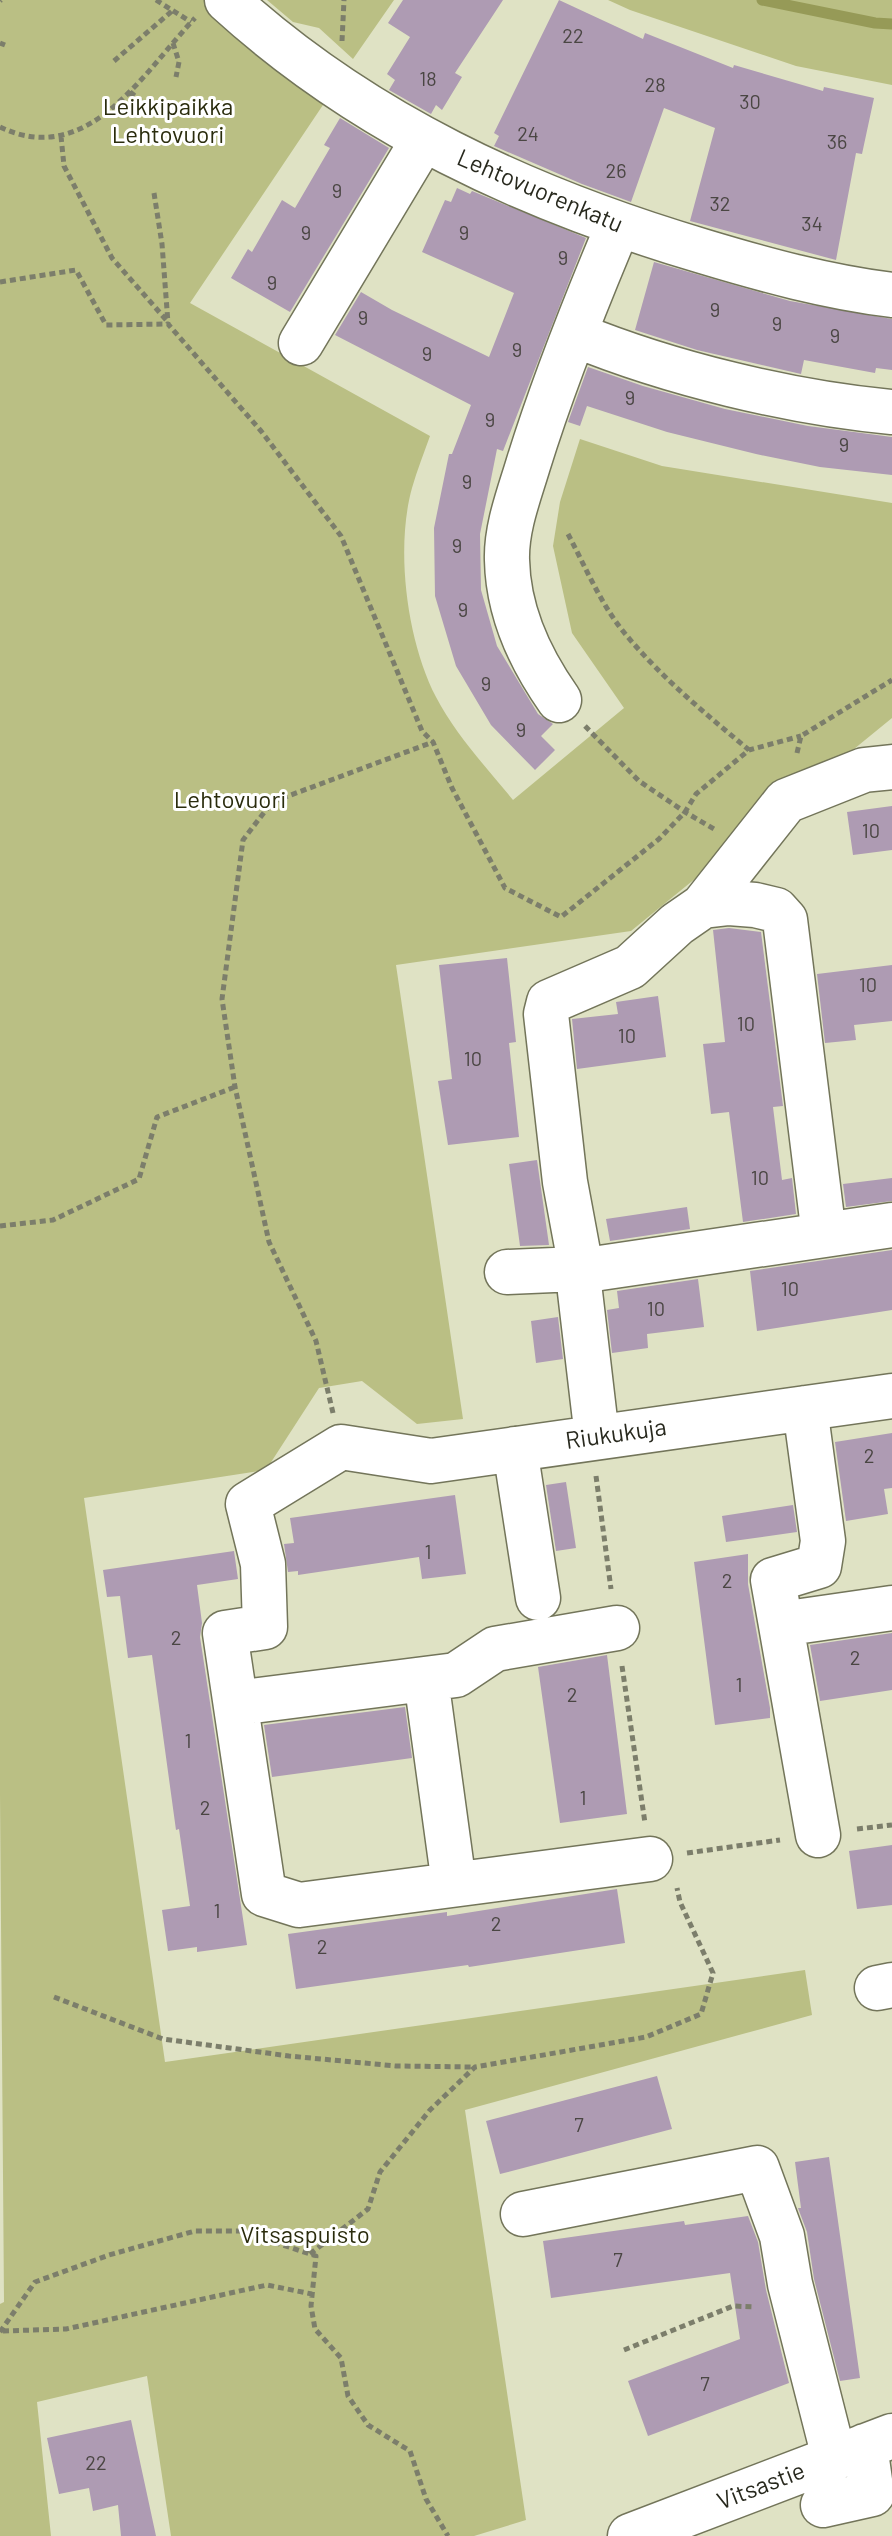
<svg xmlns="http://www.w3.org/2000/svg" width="892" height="2536" viewBox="0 0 892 2536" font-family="Barlow,sans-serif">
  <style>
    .green { fill: #babf84 }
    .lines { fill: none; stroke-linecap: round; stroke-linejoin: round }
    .stream { stroke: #969a57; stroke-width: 11 }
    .building { fill: #ae9bb3 }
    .minor-casing { stroke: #73755a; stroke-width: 47 }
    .path { stroke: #7c7e6b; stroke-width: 5; stroke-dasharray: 6 4; stroke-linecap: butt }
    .minor { stroke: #fff; stroke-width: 44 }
    .labels { text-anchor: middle; stroke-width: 6; stroke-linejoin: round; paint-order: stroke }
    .number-label { font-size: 20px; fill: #4a4643 }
    .park-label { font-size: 24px; fill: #2a2c0d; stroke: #fff }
    .street-label { font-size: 24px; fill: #28291e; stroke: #fff }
  </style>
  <rect width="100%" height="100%" fill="#dfe2c4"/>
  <path class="green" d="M0 0H208L327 99 190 303 430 436C424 453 417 470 412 488 395 549 407 641 436 697 456 735 486 767 513 800L624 708 572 633 553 546 560 502 580 439 662 466 892 503V718L631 931 396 965 463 1419 417 1424 362 1381 319 1388 266 1470 84 1498 165 2062 805 1970 812 2015 465 2110 526 2520 474 2536H171L147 2376 37 2402 51 2536H0V2304L4 2302 0 1794Z
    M267 0H394L353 59 319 28 293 22Z
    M608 0H892V85L796 66 630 10Z"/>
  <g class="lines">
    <path class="stream" d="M762 0 875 23 892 24"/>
  </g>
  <path class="building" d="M403 0H503L455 73 462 77 442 110 436 105 431 114 389 90 395 80 387 74 410 37 388 23Z
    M559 0 643 39 645 33 733 68 734 65 823 91 824 87 874 98 862 154 856 153 836 260 690 221 715 128 664 108 631 202 582 184 494 146 499 136 494 133Z
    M340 118 389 148 290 312 231 278 248 249 252 252 282 200 295 208 330 148 324 145Z
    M457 188 470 194 472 191 586 238 503 451 497 449 480 534 481 590 497 646 538 714 553 724 541 736 555 750 535 770 491 725 456 666 435 596 434 528 449 454H452L471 405 335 335 361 292 392 310 489 357 514 293 422 252 445 200 451 202Z
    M654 262 790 301 892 319V370L876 368 875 373 804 360 801 374 697 350 635 330Z
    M588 367 643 386 725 409 808 426 892 437V475L820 467 756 454 667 432 587 406 580 426 568 422Z
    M892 806V850L853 855 847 812Z
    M729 928 761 932 783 1106 773 1107 782 1180 792 1178 796 1214 743 1222 729 1112 711 1114 703 1044 725 1042 713 930Z
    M507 958 516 1042 509 1043 519 1137 448 1145 438 1081 452 1079 439 965Z
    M892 965V1021L854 1025 856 1040 825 1043 817 974Z
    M658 996 666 1057 577 1069 572 1019 618 1014 616 1002Z
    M537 1160 549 1245 520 1246 509 1164Z
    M892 1178V1201L846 1207 843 1184Z
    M687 1207 690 1229 610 1241 606 1219Z
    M892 1250V1310L757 1331 750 1271Z
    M698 1279 704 1327 647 1334 648 1348 612 1353 607 1310 619 1308 617 1291Z
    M558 1317 563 1359 536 1363 531 1321Z
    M892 1433V1488L884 1489 888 1514 846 1521 835 1442Z
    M566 1482 576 1548 556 1551 546 1485Z
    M455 1495 466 1574 422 1579 419 1557 298 1575V1571L288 1572 284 1544 294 1543 290 1518Z
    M793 1505 797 1532 726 1542 722 1516Z
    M234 1551 238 1579 197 1585 202 1623 200 1637 247 1945 197 1952V1947L168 1951 162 1910 190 1906 179 1829 176 1830 152 1655 128 1658 120 1596 107 1597 103 1570Z
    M748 1554V1584L770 1708V1718L715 1725 694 1562Z
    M892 1633V1690L820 1701 810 1645Z
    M607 1655 627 1814 560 1823 538 1667Z
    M405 1707 412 1758 272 1777 264 1725Z
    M892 1845V1905L857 1909 849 1851Z
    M617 1889 625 1943 469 1967 468 1965 296 1989 288 1934 447 1912V1916Z
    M657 2076 672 2129 500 2174 486 2121Z
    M829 2157 860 2378 840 2381 814 2279 807 2232 798 2208H801L795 2162Z
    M748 2216 758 2242 766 2290 789 2383 648 2436 628 2381 740 2339 730 2273 551 2298 543 2241 684 2221 685 2225Z
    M131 2420 156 2536H121L118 2505 93 2511 89 2488 59 2494 47 2438Z"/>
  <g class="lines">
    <defs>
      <path id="minor" d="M227 0C363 124 527 199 702 251 765 270 827 287 892 295
        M576 335C669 373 791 403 892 412
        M301 343 423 140
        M559 700C530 659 508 612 507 560 506 528 519 495 528 465 553 384 585 304 618 226
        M703 906 786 801 864 770 892 767
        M507 1272 600 1268 892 1225
        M805 1408 823 1541 819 1566 773 1580 818 1835
        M597 1437 580 1292 578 1252 565 1182 546 1014 549 1002 630 967 677 924 703 906 729 903 755 905 776 910 785 920 824 1235
        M515 1449 538 1598
        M781 1624 892 1608
        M426 1679 454 1884
        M236 1703 456 1675 495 1649 617 1628
        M650 1859 299 1905 264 1894 225 1633 265 1627 263 1564 248 1504 341 1447 431 1461 892 1396
        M877 1988 892 1985
        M523 2214 757 2168 782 2236 790 2284 834 2457
        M823 2505 872 2494 865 2446
        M630 2536 892 2436"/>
    </defs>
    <use href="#minor" class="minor-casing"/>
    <path class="path" d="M156 0 191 22
      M0 1 1 0
      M342 41 344 0
      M0 43 5 45
      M173 43 179 62 176 77
      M114 61 172 11
      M130 92 141 101
      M0 127C88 169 143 73 195 18
      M61 136 64 166 112 258 168 322
      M154 193 162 244 168 323
      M0 282 76 270 106 325 168 324 261 431 341 536 422 731 433 742 452 788 505 888 561 917 659 839 685 812 696 794 749 750 801 736
      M568 534C586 568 602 607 627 636 663 679 707 715 749 750
      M585 726 639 781 685 812 714 829
      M797 753 801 736 892 680
      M0 1226 53 1220 139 1179 157 1117 235 1087
      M333 1413 316 1341 269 1242 235 1087 222 999 243 840 272 802 433 742
      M596 1476 611 1589
      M622 1666 645 1823
      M857 1829 892 1825
      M687 1853 780 1840
      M54 1997 163 2039 289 2056 396 2066 474 2067
      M310 2254 368 2209 380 2172 430 2110 475 2067 646 2037 701 2014 713 1973 680 1902 677 1888
      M3 2331 66 2329 267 2285 312 2294
      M0 2332 35 2282 109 2255 195 2231H240L316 2256 311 2306 315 2329 341 2358 348 2396 368 2425 410 2451 426 2499 448 2536
      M624 2350 733 2306 755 2307"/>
    <use href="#minor" class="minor"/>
  </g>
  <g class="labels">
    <g class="number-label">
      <text x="573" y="43">22</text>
      <text x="428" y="86">18</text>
      <text x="655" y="92">28</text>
      <text x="750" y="109">30</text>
      <text x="528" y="141">24</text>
      <text x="837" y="149">36</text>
      <text x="616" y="178">26</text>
      <text x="337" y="198">9</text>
      <text x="720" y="211">32</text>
      <text x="812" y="231">34</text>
      <text x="306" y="240">9</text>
      <text x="464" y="240">9</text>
      <text x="563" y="265">9</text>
      <text x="272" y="290">9</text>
      <text x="715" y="317">9</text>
      <text x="363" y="325">9</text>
      <text x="777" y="331">9</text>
      <text x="835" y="343">9</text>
      <text x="517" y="357">9</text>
      <text x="427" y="361">9</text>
      <text x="630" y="405">9</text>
      <text x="490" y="427">9</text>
      <text x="844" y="452">9</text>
      <text x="467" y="489">9</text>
      <text x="457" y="553">9</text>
      <text x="463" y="617">9</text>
      <text x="486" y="691">9</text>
      <text x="521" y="737">9</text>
      <text x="871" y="838">10</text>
      <text x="868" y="992">10</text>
      <text x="746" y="1031">10</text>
      <text x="627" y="1043">10</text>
      <text x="473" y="1066">10</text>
      <text x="760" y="1185">10</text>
      <text x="790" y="1296">10</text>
      <text x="656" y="1316">10</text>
      <text x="869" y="1463">2</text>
      <text x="428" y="1559">1</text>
      <text x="727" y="1588">2</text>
      <text x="176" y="1645">2</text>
      <text x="855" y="1665">2</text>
      <text x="739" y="1692">1</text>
      <text x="572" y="1702">2</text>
      <text x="188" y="1748">1</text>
      <text x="583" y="1805">1</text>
      <text x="205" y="1815">2</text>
      <text x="217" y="1918">1</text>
      <text x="496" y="1931">2</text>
      <text x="322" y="1954">2</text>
      <text x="579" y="2132">7</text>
      <text x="618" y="2267">7</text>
      <text x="705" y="2391">7</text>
      <text x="96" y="2470">22</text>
    </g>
    <g class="park-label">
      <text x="168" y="115">Leikkipaikka<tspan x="168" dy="28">Lehtovuori</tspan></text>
      <text x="230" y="808">Lehtovuori</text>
      <text x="305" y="2243">Vitsaspuisto</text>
    </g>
    <g class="street-label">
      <text transform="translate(540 191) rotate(23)" y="8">Lehtovuorenkatu</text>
      <text transform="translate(616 1434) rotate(-8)" y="8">Riukukuja</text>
      <text transform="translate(761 2486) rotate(-21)" y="8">Vitsastie</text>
    </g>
  </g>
</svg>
